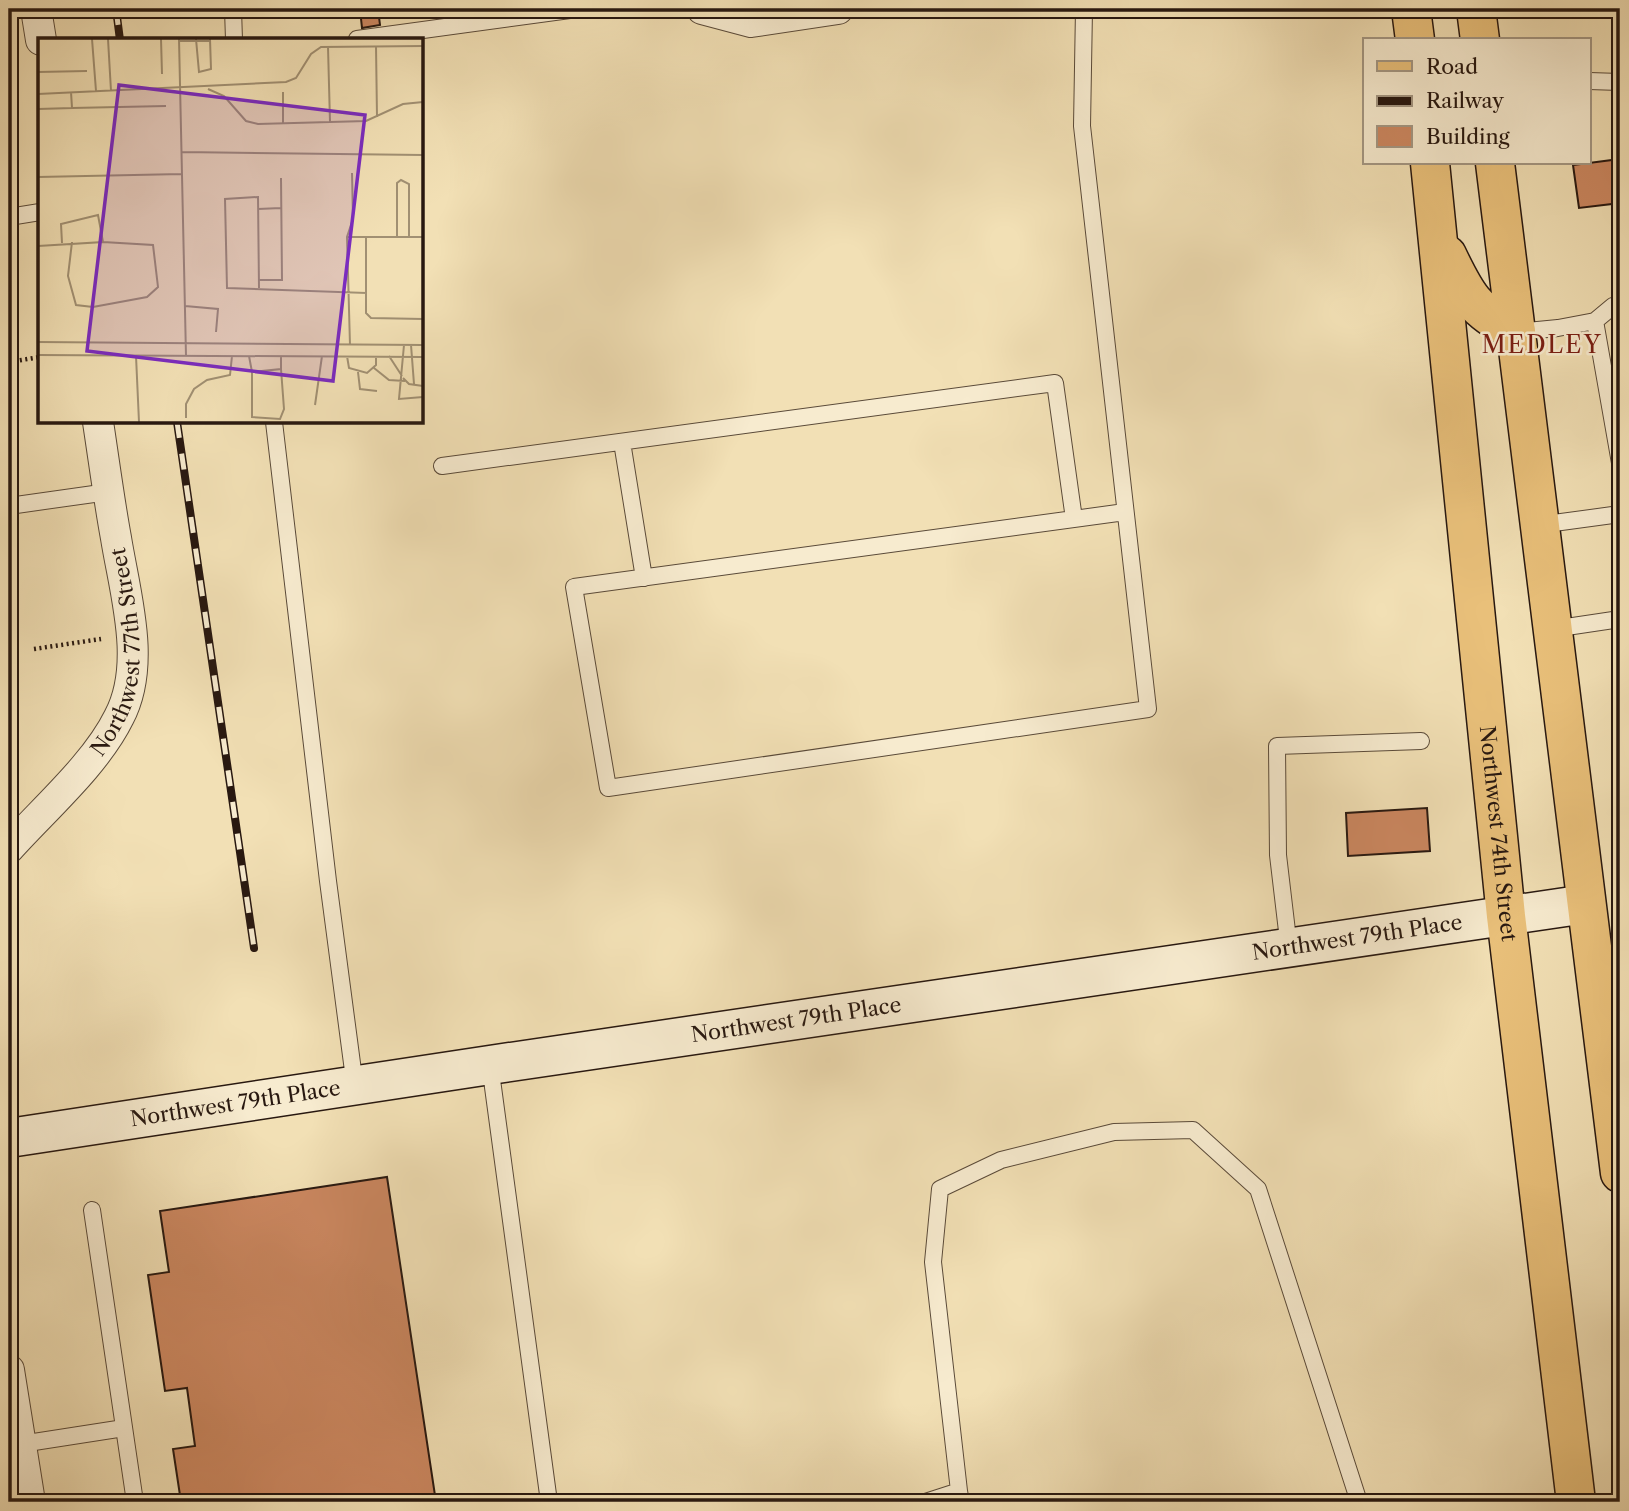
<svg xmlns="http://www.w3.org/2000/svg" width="1629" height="1511" viewBox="0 0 1629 1511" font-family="'Libre Caslon Text',serif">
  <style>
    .building { fill: #cb8760; stroke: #281810; stroke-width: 2 }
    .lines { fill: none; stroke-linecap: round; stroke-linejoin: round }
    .lane-casing { stroke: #5a4a39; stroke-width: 18 }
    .street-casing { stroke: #5a4a39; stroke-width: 32 }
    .secondary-casing { stroke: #281810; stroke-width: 41 }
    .primary-casing { stroke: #281810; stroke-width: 41 }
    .path { stroke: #281810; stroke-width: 4.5; stroke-dasharray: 2 3.5; stroke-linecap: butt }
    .lane { stroke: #f7ebcf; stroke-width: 16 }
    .street { stroke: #f7ebcf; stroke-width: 30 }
    .secondary { stroke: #f7ebcf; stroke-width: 38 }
    .primary { stroke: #e9c07a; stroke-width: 38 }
    .rail-casing { stroke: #281810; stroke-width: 8 }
    .rail { stroke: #f7ebcf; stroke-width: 5; stroke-dasharray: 16; stroke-linecap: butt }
    .labels { text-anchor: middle; stroke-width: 5; stroke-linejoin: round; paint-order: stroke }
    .street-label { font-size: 21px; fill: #281810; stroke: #f7ebcf }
    .quarter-label { font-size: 24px; letter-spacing: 2px; fill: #7a1f14; stroke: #f7ebcf }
    .inset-road { fill: none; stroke: #a19073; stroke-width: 2 }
    .view { fill: #7b2cbf; fill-opacity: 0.15; stroke: #7b2cbf; stroke-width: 3.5 }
    .inset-edge { fill: none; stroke: #281810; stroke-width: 3.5 }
  </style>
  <rect width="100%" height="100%" fill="#f2e0b5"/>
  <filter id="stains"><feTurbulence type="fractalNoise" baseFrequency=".00286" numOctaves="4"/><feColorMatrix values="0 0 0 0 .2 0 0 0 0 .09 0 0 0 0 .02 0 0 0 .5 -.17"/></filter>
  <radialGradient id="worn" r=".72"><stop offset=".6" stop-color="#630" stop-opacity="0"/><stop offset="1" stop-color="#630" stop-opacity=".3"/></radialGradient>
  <path class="building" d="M360 9H378L380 25 362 28Z
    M1620 159V203L1579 208 1573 165Z
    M1427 808 1430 851 1348 856 1346 813Z
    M387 1177 436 1502H181L173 1449 195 1446 187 1388 165 1391 148 1275 169 1272 160 1211Z"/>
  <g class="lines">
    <defs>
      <path id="lane" d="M233 9 234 40
        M1084 9 1082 126 1148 709 608 788 574 587 1125 512
        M357 39 577 9
        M1589 81 1620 82
        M9 217 40 212
        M1595 321 1613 306 1620 305
        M1516 332 1558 328 1595 321 1620 463
        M274 422 328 881 355 1086
        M622 442 644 578
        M442 466 1055 383 1074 519
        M9 506 108 492
        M1539 525 1620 514
        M1553 629 1620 619
        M1289 948 1278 855 1277 746 1421 741
        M490 1065 549 1502
        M92 1210 135 1502
        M21 1444 124 1428
        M959 1491 933 1262 940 1189 1001 1160 1114 1132 1193 1130 1258 1189 1359 1502
        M925 1502 959 1491 961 1502"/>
      <g id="street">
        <path d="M36 9 41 40"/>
        <path d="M702 9 751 22 838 9"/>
        <path id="s1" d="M9 848C44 809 96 764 119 717 147 664 125 594 116 538 109 500 104 461 98 422"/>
        <path d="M9 1370 30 1502"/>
      </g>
      <g id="secondary">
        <path id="s2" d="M9 1138 490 1065 1586 904"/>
      </g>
      <g id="primary">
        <path d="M1411 9 1415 40"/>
        <path d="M1476 9 1480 40"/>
        <path id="s3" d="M1430 163 1506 916 1576 1502"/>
        <path d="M1495 163 1620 1173"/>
        <path d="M1447 255C1467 297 1474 310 1516 332"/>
      </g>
    </defs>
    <use href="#lane" class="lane-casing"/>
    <use href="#street" class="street-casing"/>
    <use href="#secondary" class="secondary-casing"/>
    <use href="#primary" class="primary-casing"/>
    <path class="path" d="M9 72 17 71
      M9 362 40 357
      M34 649 101 639"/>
    <use href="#lane" class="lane"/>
    <use href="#street" class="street"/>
    <use href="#secondary" class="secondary"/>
    <use href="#primary" class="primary"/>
    <defs>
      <path id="rail" d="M116 9 120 40
        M177 422 254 948"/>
    </defs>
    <use href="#rail" class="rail-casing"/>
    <use href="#rail" class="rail"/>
  </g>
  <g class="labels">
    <g class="street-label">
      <text dy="7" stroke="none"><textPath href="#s1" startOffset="236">Northwest 77th Street</textPath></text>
      <text dy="7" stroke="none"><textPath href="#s3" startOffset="674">Northwest 74th Street</textPath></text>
      <text dy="7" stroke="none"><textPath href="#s2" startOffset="1363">Northwest 79th Place</textPath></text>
      <text dy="7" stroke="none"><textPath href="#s2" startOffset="796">Northwest 79th Place</textPath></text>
      <text dy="7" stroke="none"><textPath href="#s2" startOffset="229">Northwest 79th Place</textPath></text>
    </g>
    <g class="quarter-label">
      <text x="1542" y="353">MEDLEY</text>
    </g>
  </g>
  <g transform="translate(38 38)">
    <rect width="385" height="385" fill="#f2e0b5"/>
    <path class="inset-road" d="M54 1 58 53M70 1 73 53M123 1 124 36M141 1 148 318M158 1 161 34 173 31 172 1M141 3H172M338 8 339 79M290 9 292 84M0 34 49 33M170 51 186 58 208 83 220 86 328 83 365 66 385 64M245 54V85M0 56 248 44 258 40 273 16 283 9 385 8M34 70 128 68M0 71 34 70 33 54M144 114 385 117M0 139 144 136M220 171 243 170M328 199H385M359 199V145L363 142 371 146V199M34 204 30 238 38 267 55 269 109 259 120 249 115 207 65 204M0 208 65 204 60 177 23 186 24 205M221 242H244L243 140M221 250 220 159 187 161 189 250 328 255V199H309M328 255V275L333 280 385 281M147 268 180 271 178 294M0 304 385 307M312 307 309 199 315 181 314 135M366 307 361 361 385 359M373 307 376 346M0 317 385 319M98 318 101 384M211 318 214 334 243 331V318M309 318 311 330 329 335 338 327V318M351 318 364 338M336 330 351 342 367 343M214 334V379L242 381 246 371 243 331M320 334 322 351 339 353M365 340 371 346 385 348M277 367 284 318M148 380V366L156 351 169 342 192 337 194 318"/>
    <path class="view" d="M81 47 327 77 295 343 49 313Z"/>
    <rect width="385" height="385" class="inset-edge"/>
  </g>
  <rect width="1629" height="1511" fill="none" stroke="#f2e0b5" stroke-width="35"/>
  <rect x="10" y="10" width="1608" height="1490" fill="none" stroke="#281810" stroke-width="3.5"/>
  <rect x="18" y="18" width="1594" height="1476" fill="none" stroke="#281810" stroke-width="2"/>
  <rect x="1363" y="38" width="228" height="126" fill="#f7ebcf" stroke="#a49783" stroke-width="2"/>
  <rect x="1377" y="61" width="35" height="10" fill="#e9c07a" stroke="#a49783" stroke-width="2"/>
  <text x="1426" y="74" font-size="21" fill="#281810">Road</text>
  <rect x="1377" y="96" width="35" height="10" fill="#281810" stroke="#a49783" stroke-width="2"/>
  <text x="1426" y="108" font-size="21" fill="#281810">Railway</text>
  <rect x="1377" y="126" width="35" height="21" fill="#cb8760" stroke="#a49783" stroke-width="2"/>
  <text x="1426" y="144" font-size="21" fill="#281810">Building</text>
  <rect width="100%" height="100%" filter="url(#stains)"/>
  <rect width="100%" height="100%" fill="url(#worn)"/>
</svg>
